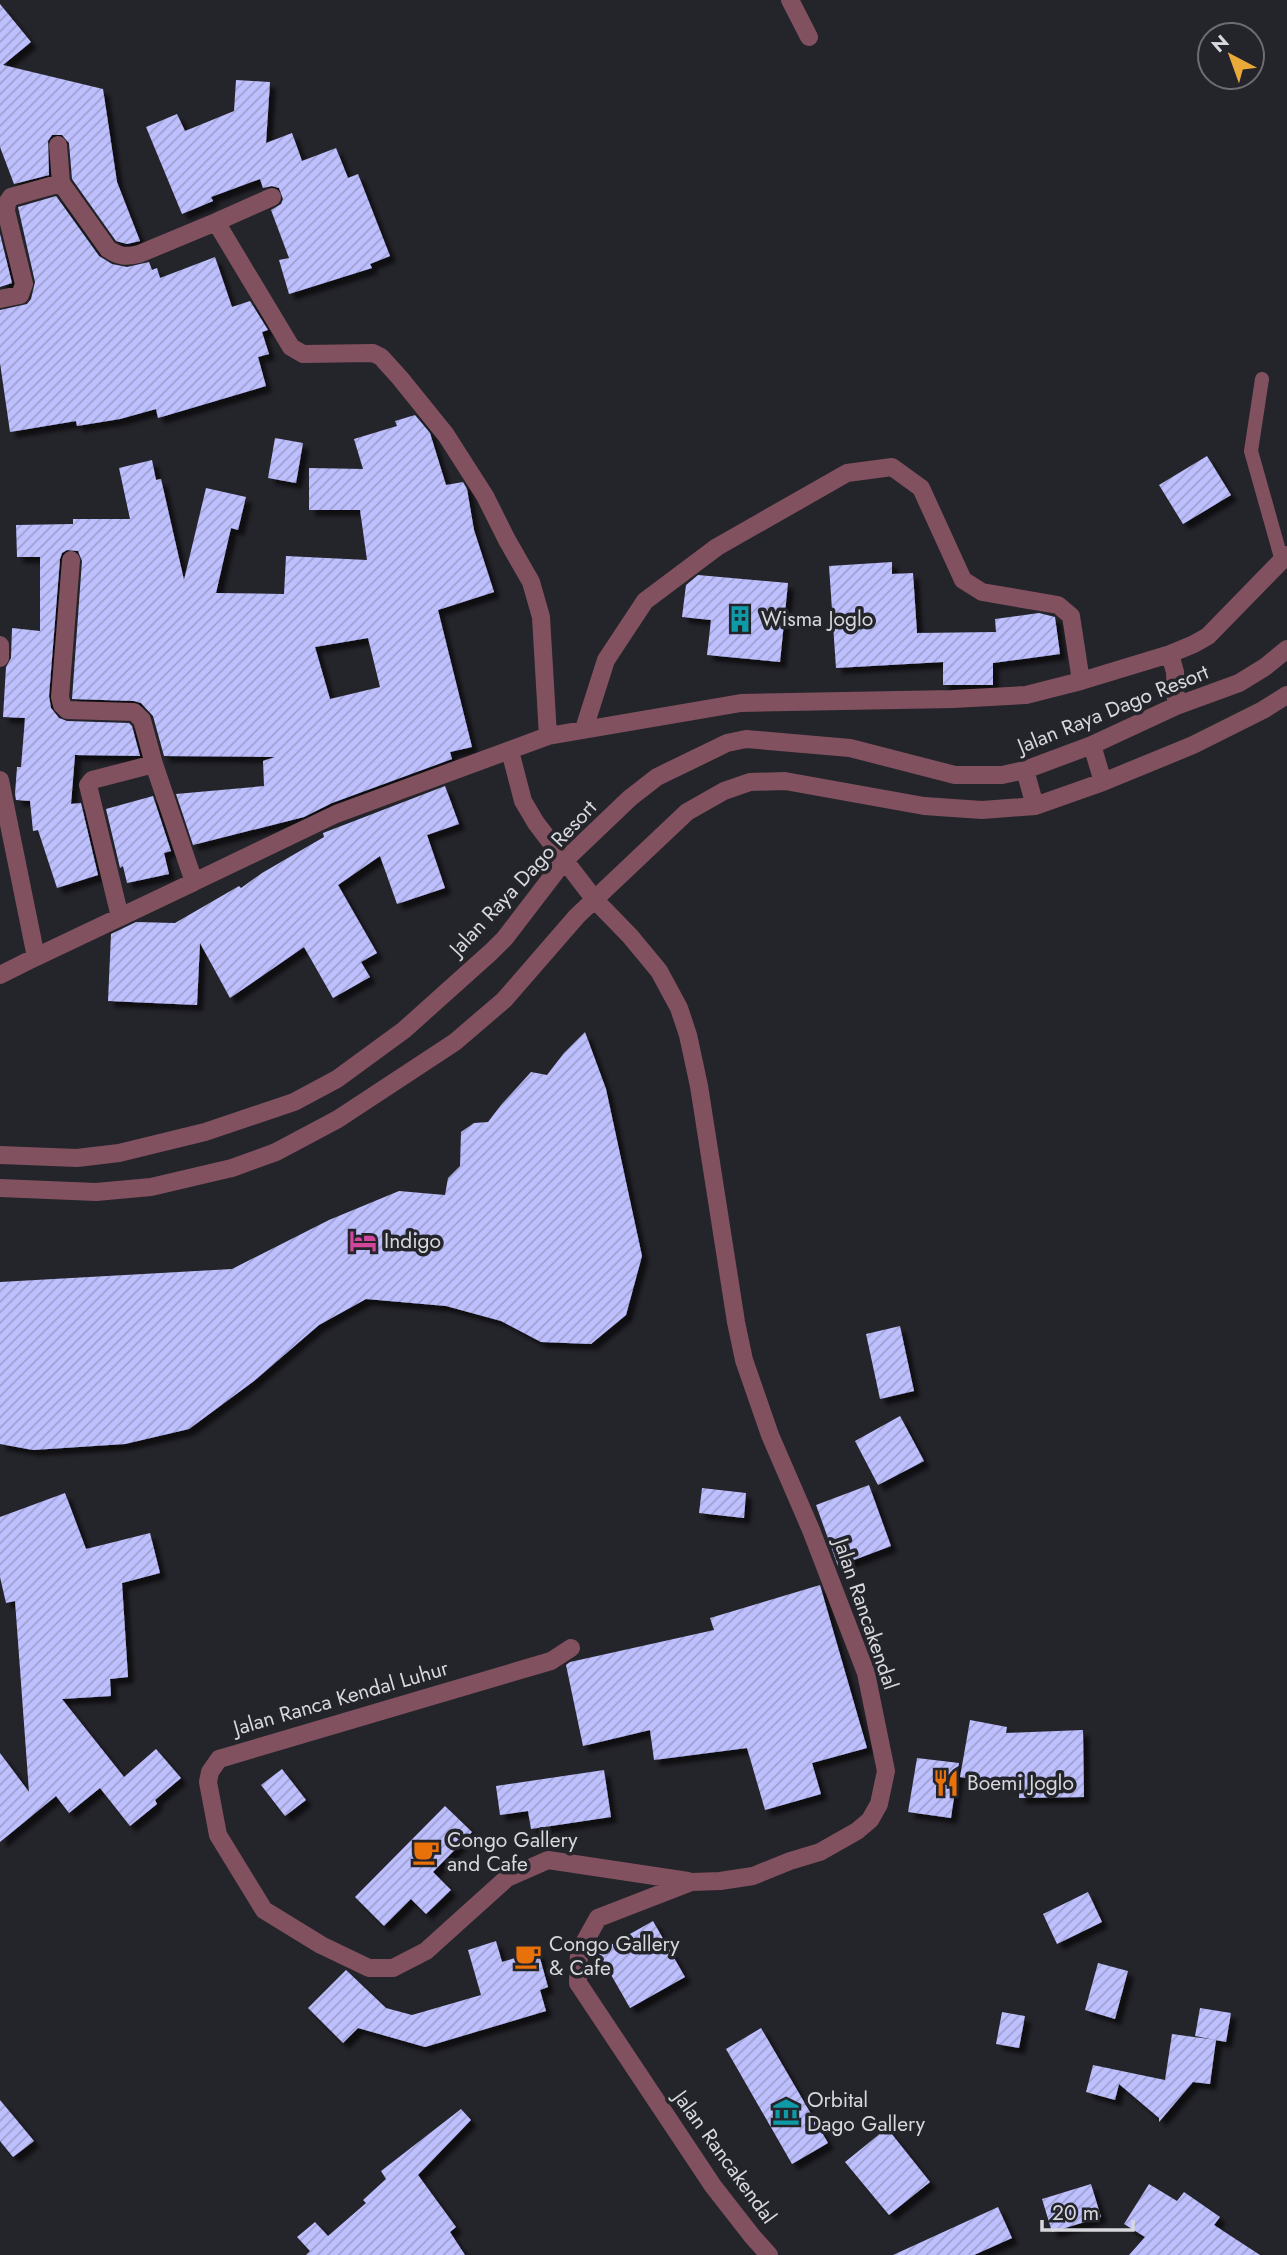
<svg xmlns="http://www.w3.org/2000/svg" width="1287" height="2255" viewBox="0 0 1287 2255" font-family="Jost,sans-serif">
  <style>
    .building { fill: url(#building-hatch); fill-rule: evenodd; filter: url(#shadow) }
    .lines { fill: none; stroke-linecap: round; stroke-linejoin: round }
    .lane { stroke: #82515f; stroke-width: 14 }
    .street { stroke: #82515f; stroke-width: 18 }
    .labels { text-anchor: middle; stroke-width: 7; stroke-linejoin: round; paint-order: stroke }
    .poi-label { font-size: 21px; fill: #d7d8dd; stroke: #24242b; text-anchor: start }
    .street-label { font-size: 21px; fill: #d7d8dd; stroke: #24242b }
  </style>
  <defs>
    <pattern id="building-hatch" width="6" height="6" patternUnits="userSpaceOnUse" patternTransform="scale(1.75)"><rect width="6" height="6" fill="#bebffe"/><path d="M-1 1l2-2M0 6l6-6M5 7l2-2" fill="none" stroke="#9ea0cf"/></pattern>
    <filter id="shadow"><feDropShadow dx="6" dy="6" stdDeviation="2" flood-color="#0009"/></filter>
  </defs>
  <rect width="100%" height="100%" fill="#24242b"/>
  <path class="building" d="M0 4 31 42 3 65 103 89 117 182 140 241 127 244 116 241 72 179 69 143 62 135H52L48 141 49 175 14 184 0 147Z
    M236 80 270 82 266 143 292 133 302 161 336 148 348 178 358 174 390 256 370 264 372 268 289 294 279 260 289 258 271 210 281 204 283 199 279 188 272 186 263 188 260 179 211 197 213 201 182 214 146 127 177 114 185 131 234 111Z
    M56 196 99 256 112 264 127 267 149 262 152 270 157 268 160 278 215 257 232 307 250 301 268 330 262 332 269 354 258 357 266 386 158 418 156 409 120 419 77 426 76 421 10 432 0 363V310L27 304 31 299 35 282 18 207Z
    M0 234 12 283 0 287Z
    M415 415 430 433 446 485 463 482 467 489 474 530 494 592 438 610 472 747 450 752 452 759 332 803 304 817 193 845 176 794 264 786 263 761 275 757 164 756 153 716 141 703 134 701 72 699 82 561 78 551 67 550 62 553 60 559 49 696 51 708 59 718 67 721 129 723 132 726 140 756 75 755 71 804 81 803 98 875 57 888 38 830 33 831 30 801 16 800 15 794 17 767H21L25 718 3 717 6 667 11 658 12 628 40 631V557H17L16 525 73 524V519H130L119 468 152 460 156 480 161 479 184 580 206 488 246 497 238 530 231 528 216 593 284 594 286 556 367 560 360 510H309V468L363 469 354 439 397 426 395 421ZM368 638 380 687 330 699 315 647Z
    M275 438 303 443 296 483 268 478Z
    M1207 456 1231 495 1183 524 1159 485Z
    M892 562V574L913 573 917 633 996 632 995 619 1039 613 1055 617 1060 654 993 663V685H943V662L836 668 829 566Z
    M698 575 788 583 780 662 707 655 711 620 682 617 686 585Z
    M445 786 459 824 427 835 445 888 397 904 380 856 338 885 377 953 361 962 370 977 333 998 304 947 230 998 200 943 197 1005 108 1001 111 934 136 922 175 923 239 886 241 888 262 873 324 837 323 833Z
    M153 796 171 851 164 853 169 874 127 883 123 866 120 868 106 809Z
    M585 1032 606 1089 642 1256 626 1315 591 1344 541 1342 501 1321 446 1306 366 1299 319 1325 254 1381 189 1429 125 1444 33 1450 0 1444V1282L232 1269 329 1220 399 1191 445 1195 448 1178 460 1166 461 1132 474 1123 488 1122 501 1105 531 1072 547 1075 564 1053Z
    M900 1326 914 1391 880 1399 866 1334Z
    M900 1416 924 1461 878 1485 855 1441Z
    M869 1485 891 1546 838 1566 816 1505Z
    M702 1488 746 1493 744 1518 699 1513Z
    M65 1493 86 1549 150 1533 160 1573 122 1583 128 1677 110 1679 111 1696 62 1699 124 1777 156 1749 181 1778 155 1800 157 1804 130 1826 100 1788 69 1813 56 1796 0 1842V1753L29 1792 15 1601 6 1603 0 1577V1517Z
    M820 1585 867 1748 812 1763 821 1794 765 1810 747 1748 654 1760 650 1730 583 1746 566 1665 570 1662 714 1630 710 1618Z
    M970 1720 1007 1727 1006 1733 1083 1730 1084 1797 1019 1798V1787L960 1777Z
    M917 1758 959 1763 951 1818 908 1812Z
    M282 1769 306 1800 285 1816 261 1785Z
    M604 1770 611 1817 531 1829 528 1811 500 1815 496 1786Z
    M445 1806 472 1832 433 1872 451 1890 426 1914 411 1899 384 1926 355 1897Z
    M1088 1892 1102 1922 1057 1944 1043 1914Z
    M653 1921 685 1977 630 2008 598 1952Z
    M496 1941 502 1962 538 1951 548 1987 540 1990 546 2011 425 2047 358 2028 343 2043 308 2008 346 1970 386 2008 412 2015 481 1995 468 1950Z
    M1098 1963 1128 1971 1115 2019 1085 2010Z
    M1200 2008 1231 2013 1226 2042 1195 2036Z
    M1002 2012 1025 2016 1019 2048 996 2044Z
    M761 2028 828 2143 792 2164 726 2049Z
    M1172 2034 1216 2040 1210 2084 1193 2082 1159 2122V2118L1119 2084 1115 2100 1086 2092 1093 2065 1165 2080Z
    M0 2100 34 2141 13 2157 0 2141Z
    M461 2109 471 2120 418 2175 456 2227 450 2232 465 2255H306L310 2251 297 2237 315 2222 328 2236 366 2203 363 2200 386 2179 381 2171Z
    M887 2128 930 2182 889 2215 845 2162Z
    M1091 2184 1101 2217 1052 2232 1042 2199Z
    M1149 2184 1177 2201 1184 2192 1220 2217 1214 2225 1260 2255H1129L1145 2237 1124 2224Z
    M998 2207 1012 2238 974 2255H893Z"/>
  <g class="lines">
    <path class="lane" d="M1262 379 1251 451 1282 561"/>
    <path class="street" d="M790 0 809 37
      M61 183 108 249C120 257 126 257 139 254L216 222 272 197
      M0 299 20 295 24 284 6 211 7 203 11 197 61 183 58 145
      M71 560 60 697 62 705 67 710 134 712 142 720 154 764 92 780 88 785 120 917
      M0 645V658
      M1176 706 1175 672 1170 654 1194 644 1208 636 1287 555
      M584 729 606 660 645 601 717 547 847 473 892 467 921 488 963 580 982 592 1058 605 1071 616 1081 681
      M548 736 741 703 953 699 1026 695 1081 681 1170 654
      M1092 745 1103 782
      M510 751 523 801 536 823 595 900 630 936 659 971 679 1008 688 1035 699 1086 736 1322 744 1360 770 1435 811 1530 866 1673 886 1771 879 1804 870 1820 857 1831 820 1852 790 1861 753 1876 720 1881 691 1882 598 1918 579 1952 578 1983 713 2186 752 2236 769 2255
      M1025 770 1035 806
      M0 780 36 957 0 975
      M194 882 336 814 548 736 541 617 531 582 507 540 485 496 446 435 400 378 381 357 373 353 303 354 291 347 216 222
      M36 957 194 882 154 764
      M0 1155 77 1158 119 1153 205 1132 294 1102 337 1079 404 1030 491 952 505 938 564 861 630 798 657 777 727 743 746 739 850 748 955 775H1002L1025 770 1092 745 1176 706 1239 683 1265 667 1287 649
      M0 1188 96 1192 151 1187 232 1168 276 1152 338 1119 455 1042 504 1000 577 916 687 812 724 791 750 782 785 781 924 806 982 810 1035 806 1103 782 1193 745 1263 710 1287 695
      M571 1648 551 1661 219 1759 210 1772 208 1782 218 1835 264 1910 321 1945 369 1968H393L426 1951 507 1878 548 1860 688 1881"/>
  </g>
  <defs>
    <symbol id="building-bare" viewBox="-9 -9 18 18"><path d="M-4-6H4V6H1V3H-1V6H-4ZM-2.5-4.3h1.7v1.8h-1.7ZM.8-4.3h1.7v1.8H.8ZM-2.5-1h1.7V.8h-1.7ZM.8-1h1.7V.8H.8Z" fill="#0f9aa8" stroke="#24242b" stroke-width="2.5" paint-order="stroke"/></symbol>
    <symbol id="hotel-bare" viewBox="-9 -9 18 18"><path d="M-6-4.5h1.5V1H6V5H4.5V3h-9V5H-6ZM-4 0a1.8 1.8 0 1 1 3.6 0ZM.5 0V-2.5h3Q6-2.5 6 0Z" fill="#d1479c" stroke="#24242b" stroke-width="2.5" paint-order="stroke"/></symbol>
    <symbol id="restaurant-bare" viewBox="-9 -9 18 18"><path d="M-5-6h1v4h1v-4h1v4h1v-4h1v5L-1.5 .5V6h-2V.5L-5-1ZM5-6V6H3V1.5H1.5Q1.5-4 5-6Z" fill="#e8710a" stroke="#24242b" stroke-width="2.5" paint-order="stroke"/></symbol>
    <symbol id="cafe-bare" viewBox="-9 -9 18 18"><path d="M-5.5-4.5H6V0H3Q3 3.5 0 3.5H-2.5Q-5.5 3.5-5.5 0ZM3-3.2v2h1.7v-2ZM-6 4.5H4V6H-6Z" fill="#e8710a" stroke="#24242b" stroke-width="2.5" paint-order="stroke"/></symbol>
    <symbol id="museum-bare" viewBox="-9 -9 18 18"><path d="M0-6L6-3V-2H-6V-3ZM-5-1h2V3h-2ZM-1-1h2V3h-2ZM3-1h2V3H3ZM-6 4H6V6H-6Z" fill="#0f9aa8" stroke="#24242b" stroke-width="2.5" paint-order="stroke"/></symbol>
  </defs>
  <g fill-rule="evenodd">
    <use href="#building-bare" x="721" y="600" width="38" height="38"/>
    <use href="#hotel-bare" x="344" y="1222" width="38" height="38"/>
    <use href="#restaurant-bare" x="927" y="1764" width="38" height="38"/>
    <use href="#cafe-bare" x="407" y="1833" width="38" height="38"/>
    <use href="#cafe-bare" x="509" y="1937" width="38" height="38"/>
    <use href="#museum-bare" x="767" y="2093" width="38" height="38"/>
  </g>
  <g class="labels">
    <g class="poi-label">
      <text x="761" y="626">Wisma Joglo</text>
      <text x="384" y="1248">Indigo</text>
      <text x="967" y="1790">Boemi Joglo</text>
      <text x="447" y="1847">Congo Gallery<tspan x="447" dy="24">and Cafe</tspan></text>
      <text x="549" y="1951">Congo Gallery<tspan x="549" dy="24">&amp; Cafe</tspan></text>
      <text x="807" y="2107">Orbital<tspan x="807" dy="24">Dago Gallery</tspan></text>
    </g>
    <g class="street-label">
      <text transform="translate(1113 709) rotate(-22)" y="7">Jalan Raya Dago Resort</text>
      <text transform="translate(523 878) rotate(-47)" y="7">Jalan Raya Dago Resort</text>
      <text transform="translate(866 1614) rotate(71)" y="7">Jalan Rancakendal</text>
      <text transform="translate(341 1698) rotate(-16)" y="7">Jalan Ranca Kendal Luhur</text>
      <text transform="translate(725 2157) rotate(54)" y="7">Jalan Rancakendal</text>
    </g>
  </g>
  <g transform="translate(1231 56) rotate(319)"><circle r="33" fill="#24242b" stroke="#6c6c72" stroke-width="2"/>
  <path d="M0-5L12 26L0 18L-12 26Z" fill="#eaaa39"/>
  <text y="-10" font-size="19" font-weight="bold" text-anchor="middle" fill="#d7d8dd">N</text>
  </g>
  <path d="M1042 2220v10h91v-10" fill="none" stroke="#d7d8dd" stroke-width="3.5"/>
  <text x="1052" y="2220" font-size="21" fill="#d7d8dd" stroke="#24242b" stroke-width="5" paint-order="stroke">20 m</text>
</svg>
